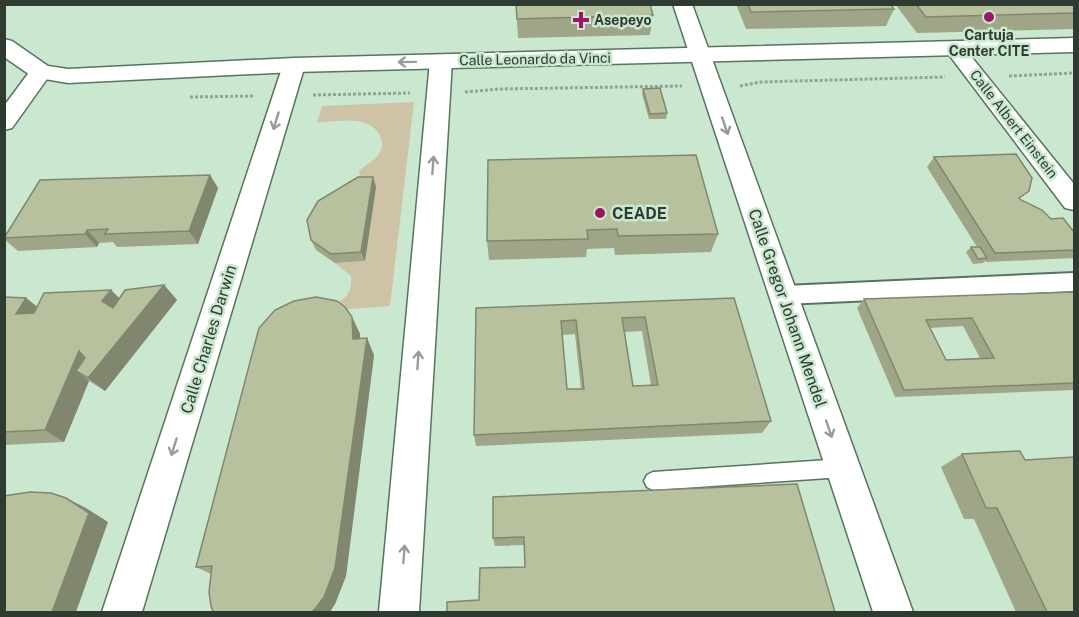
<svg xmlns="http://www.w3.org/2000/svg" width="1079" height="617" viewBox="0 0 1079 617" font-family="'Public Sans',sans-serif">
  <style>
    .green { fill: #cfc3a7 }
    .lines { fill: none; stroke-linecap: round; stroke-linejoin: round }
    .service-casing { stroke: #58735e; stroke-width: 3 }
    .pedestrian-casing { stroke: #58735e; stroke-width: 4 }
    .minor-casing { stroke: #58735e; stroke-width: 3 }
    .tertiary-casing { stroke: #58735e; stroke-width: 3 }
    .path { stroke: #90a694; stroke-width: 3; stroke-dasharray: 3 2; stroke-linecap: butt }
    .service { fill: #fff; fill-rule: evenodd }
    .pedestrian { fill: #fff; fill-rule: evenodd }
    .minor { fill: #fff; fill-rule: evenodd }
    .tertiary { fill: #fff; fill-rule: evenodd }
    .wall { fill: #9ea687; fill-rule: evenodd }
    .shaded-wall { fill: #81876e }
    .building { fill: #b8c19d; stroke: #81876e; stroke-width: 1.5; fill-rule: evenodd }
    .oneway { stroke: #979d98 }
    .poi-dot { fill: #9c1567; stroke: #cae7cf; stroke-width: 2 }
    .labels { text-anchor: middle; stroke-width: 5; stroke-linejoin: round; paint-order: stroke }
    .far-poi-label { font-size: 14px; font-weight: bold; fill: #2f3b31; stroke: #cae7cf; text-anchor: start }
    .far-street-label { font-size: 14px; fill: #2f3b31; stroke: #cae7cf }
    .poi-label { font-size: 16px; font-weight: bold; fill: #2f3b31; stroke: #cae7cf; text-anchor: start }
    .street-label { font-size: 16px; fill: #2f3b31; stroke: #cae7cf }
  </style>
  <rect width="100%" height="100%" fill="#cae7cf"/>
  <path class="green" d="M414 102 390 306 335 310 334 305C348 298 352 291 351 276L335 263 365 261 376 187H361L359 171C365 165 376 160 380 152 384 147 382 139 379 134 367 114 337 122 317 123L322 106Z"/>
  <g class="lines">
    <defs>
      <path id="service" d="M843 459 849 462 852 468 849 474 843 477 653 490 647 487 644 481 647 475 653 472Z"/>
      <path id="pedestrian" d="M1074 273V291L784 304 776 301 773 295 776 289 784 286Z"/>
      <path id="minor" d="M673 4H692L913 612H873Z
        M954 42 961 44 1074 184V210L1065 208 947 52 944 48 947 44Z
        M441 55 449 56 452 61 419 612H379L430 61 433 56Z
        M294 59 302 60 305 65 142 612H102L283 65 286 60Z
        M41 65 49 67 52 72 12 128 4 130V106L33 67Z"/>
      <path id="tertiary" d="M1074 38V52L294 72 68 83 33 77 4 57V39L12 41 48 66 68 69 294 58Z"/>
    </defs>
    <use href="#service" class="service-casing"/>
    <use href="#pedestrian" class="pedestrian-casing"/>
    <use href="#minor" class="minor-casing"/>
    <use href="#tertiary" class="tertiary-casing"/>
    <path class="path" d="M1009 76 1074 73
      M740 86 760 82 945 77
      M465 92 500 89 682 86
      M313 95 410 93
      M190 97 254 96"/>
    <use href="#service" class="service"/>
    <use href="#pedestrian" class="pedestrian"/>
    <use href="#minor" class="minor"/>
    <use href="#tertiary" class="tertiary"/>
  </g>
  <path class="wall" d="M516 4 653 15 650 35 518 38Z
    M736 4H890L894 9 886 26 746 29Z
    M895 4H1074V29L917 33Z
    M643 89 667 113 666 119H649L642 94Z
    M934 157 1021 200 1074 232V258L986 262 985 261 983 263 973 264 966 252 971 247H977L927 167Z
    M488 160 718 234 711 252 615 255 614 248 587 249 586 257 489 260 487 241Z
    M210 175 218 188 198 244 117 247 113 242 99 243 97 247 18 251 4 239V237Z
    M373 177 376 187 365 261 335 263 316 250 311 240Z
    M164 285 177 300 105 391 89 381 64 442 4 445V297L26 298 37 307 111 290 119 298Z
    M1074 292V390L895 397 857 308 864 299ZM963 326 980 358 946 360 930 328Z
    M734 298 771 421 762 433 476 446 474 435 476 308ZM642 331 651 385 633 386 625 332ZM575 334 581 389H567L562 335Z
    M352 317 360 334V338L374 355 346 576 335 604 211 574 196 567Z
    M962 454 1074 612H1016L974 519H964L941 467Z
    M797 484 479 600 525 567 524 545 495 546 493 538Z"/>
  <path class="shaded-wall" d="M210 175 218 188 198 244 189 231Z
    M373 177 376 187 365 261 361 252Z
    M87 230 99 243 97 247 85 234Z
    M164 285 177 300 105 391 88 378 76 371 89 381 64 442 45 430 79 351Z
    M111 290 126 305 117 316 102 301Z
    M26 298 44 312 16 314Z
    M352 317 360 334 361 355 353 339Z
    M367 338 374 355 346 576 335 604 330 612H311Z
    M66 498 86 508 108 522 76 612H52Z"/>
  <path class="building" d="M516 4H650L653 15 517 19Z
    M748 4H890L894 9 751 12Z
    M916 4H1074V13L926 17Z
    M660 88 667 113 650 114 643 89Z
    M1016 154 1032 178 1029 191 1019 198 1021 200 1042 210 1051 219 1063 218 1074 232V250L995 253 934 157Z
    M696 155 718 234 618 236 617 229 587 230 588 239 487 241 488 160Z
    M210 175 189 231 105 234 108 229 87 230 85 234 4 238 40 180Z
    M358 177H373L361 252 331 254 311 240 307 220 318 201Z
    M971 247H980L987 258 978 259Z
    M164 285 88 378 76 371 85 358 79 351 45 430 4 432V297L26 298 16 314 34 313 44 293 111 290 102 301 113 308 125 290Z
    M1074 292V383L904 390 864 299ZM972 318 994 358 946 360 926 320Z
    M316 297 337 301 345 307 352 317 353 339 367 338 335 568 324 597 315 609 311 612H213L211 606 209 592 212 566 196 567 259 328 275 310 294 301Z
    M734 298 771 421 474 435 476 308ZM645 317 658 385 633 386 622 318ZM576 320 584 389H567L561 321Z
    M1020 451 1025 460 1074 457V612H1047L997 508H986L962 454Z
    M797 484 835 612H447V602L479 600 480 568 525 567 524 537 493 538V497Z
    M30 492 51 493 66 498 89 513 52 612H4V496Z"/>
  <defs><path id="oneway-shaft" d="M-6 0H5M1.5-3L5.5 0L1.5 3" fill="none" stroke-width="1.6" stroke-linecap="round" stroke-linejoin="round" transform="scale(1.5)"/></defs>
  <g class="oneway">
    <use href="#oneway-shaft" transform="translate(407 62) rotate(179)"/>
    <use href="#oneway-shaft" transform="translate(276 121) rotate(107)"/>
    <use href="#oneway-shaft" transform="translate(725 126) rotate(71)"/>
    <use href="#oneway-shaft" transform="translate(433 165) rotate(-86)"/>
    <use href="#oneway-shaft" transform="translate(418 360) rotate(-86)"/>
    <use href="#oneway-shaft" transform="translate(829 429) rotate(71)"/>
    <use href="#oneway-shaft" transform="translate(174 447) rotate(107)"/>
    <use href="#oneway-shaft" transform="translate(404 554) rotate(-86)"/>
  </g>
  <g class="poi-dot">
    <circle cx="989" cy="17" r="6"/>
    <path d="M578 11h6v6h6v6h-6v6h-6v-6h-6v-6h6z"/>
    <circle cx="600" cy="213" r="6"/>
  </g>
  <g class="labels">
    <g class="far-poi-label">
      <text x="594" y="25">Asepeyo</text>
      <text x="989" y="40" text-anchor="middle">Cartuja<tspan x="989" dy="16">Center CITE</tspan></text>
    </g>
    <g class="far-street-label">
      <text transform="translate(535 59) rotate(-1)" y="5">Calle Leonardo da Vinci</text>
      <text transform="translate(1014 124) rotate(52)" y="5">Calle Albert Einstein</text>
    </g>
    <g class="poi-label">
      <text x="612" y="219">CEADE</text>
    </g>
    <g class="street-label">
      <text transform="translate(788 308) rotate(71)" y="6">Calle Gregor Johann Mendel</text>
      <text transform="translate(208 339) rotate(-73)" y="6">Calle Charles Darwin</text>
    </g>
  </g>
  <rect width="1079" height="617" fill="none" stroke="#2f3b31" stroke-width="12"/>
</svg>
